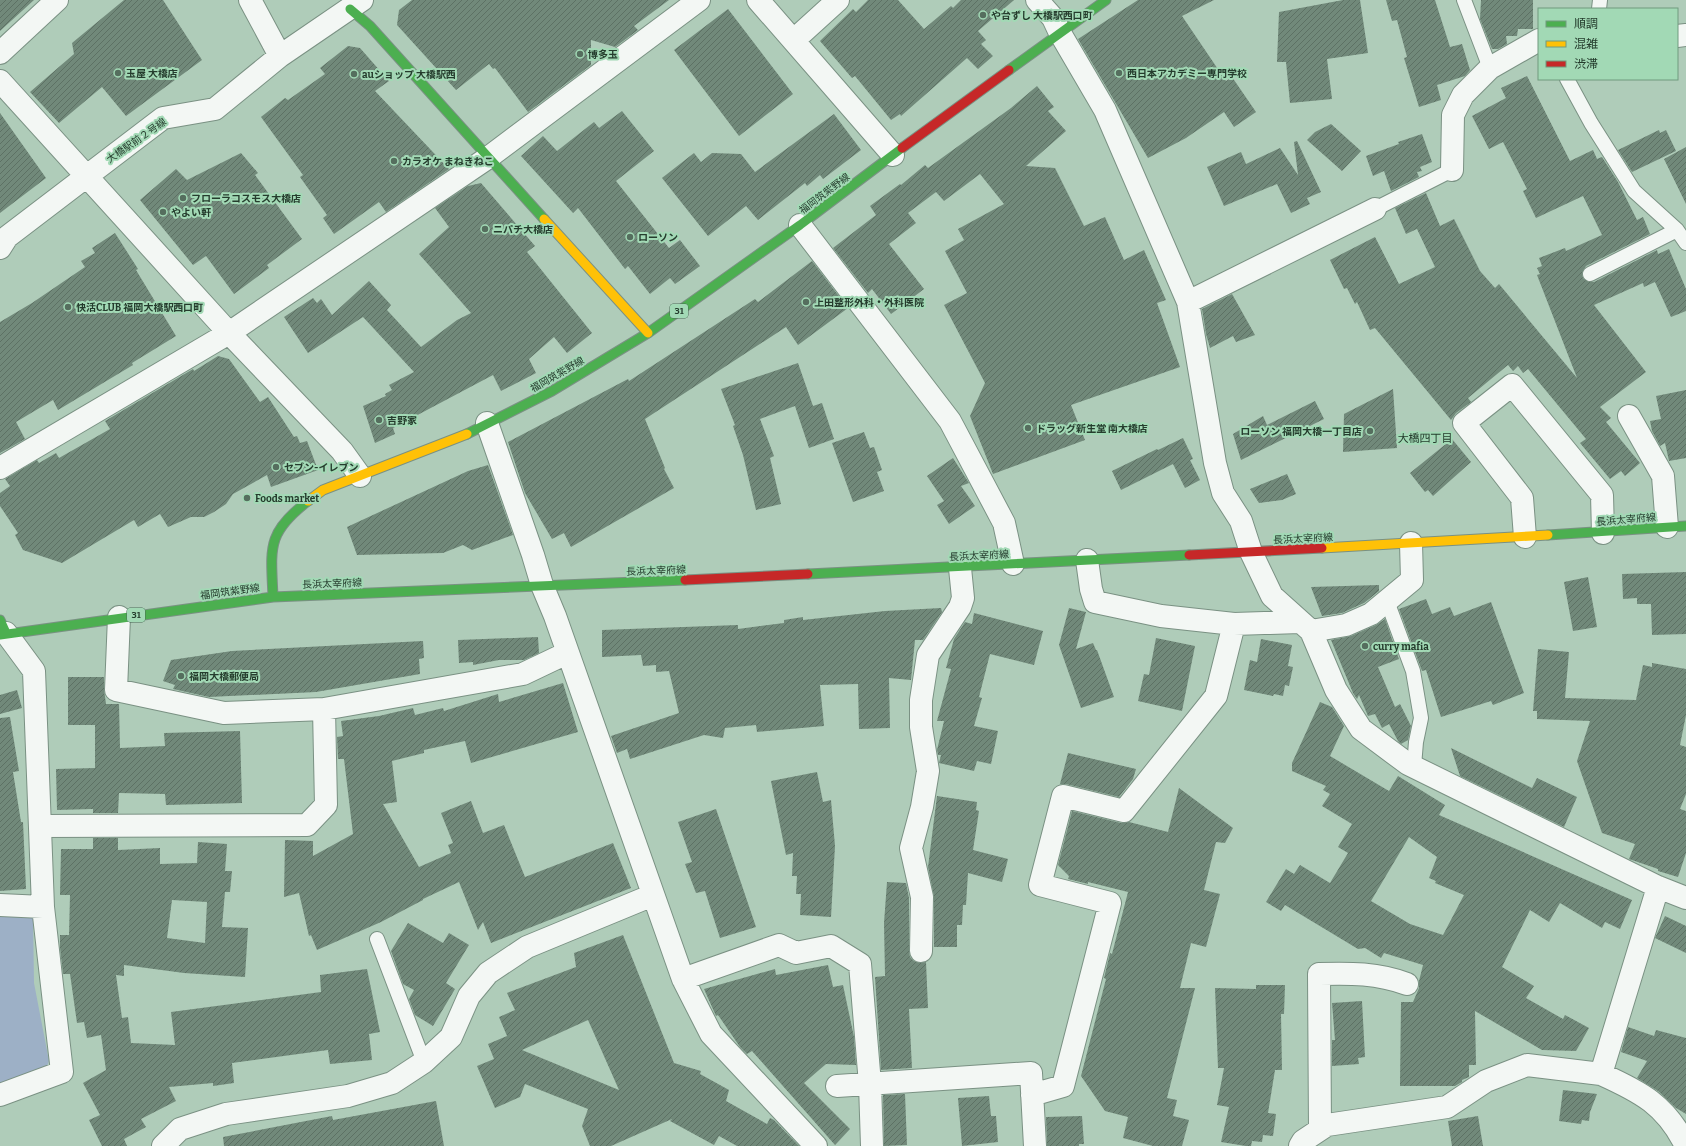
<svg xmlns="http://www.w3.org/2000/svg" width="1686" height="1146" viewBox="0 0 1686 1146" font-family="Bitter,'Noto Sans JP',serif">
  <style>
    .park { fill: #9db0c6 }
    .building { fill: url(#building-hatch); fill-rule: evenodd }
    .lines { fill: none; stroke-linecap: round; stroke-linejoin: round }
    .lane-casing { stroke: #7a9183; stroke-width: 16 }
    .street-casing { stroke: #7a9183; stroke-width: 24 }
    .fast-casing { stroke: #7a9183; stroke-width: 11 }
    .slow-casing { stroke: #7a9183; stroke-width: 11 }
    .jam-casing { stroke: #7a9183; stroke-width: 11 }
    .lane { stroke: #f3f7f4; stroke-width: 14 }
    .street { stroke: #f3f7f4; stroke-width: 22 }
    .fast { stroke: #4caf50; stroke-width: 9 }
    .slow { stroke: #ffc107; stroke-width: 9 }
    .jam { stroke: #c62828; stroke-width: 9 }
    .poi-dot { fill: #556e5e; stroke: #a2d9b5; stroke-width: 1.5 }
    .labels { text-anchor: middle; stroke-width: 4; stroke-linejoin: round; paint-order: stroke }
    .shield { fill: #a2d9b5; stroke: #4a6b56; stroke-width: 1 }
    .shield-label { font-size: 9px; font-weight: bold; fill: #253c2d }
    .poi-label { font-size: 10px; font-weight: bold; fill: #253c2d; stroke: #a2d9b5; text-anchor: start }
    .street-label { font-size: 10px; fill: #253c2d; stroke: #a2d9b5 }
    .neighbourhood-label { font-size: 11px; fill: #253c2d; stroke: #a2d9b5 }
  </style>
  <defs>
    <pattern id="building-hatch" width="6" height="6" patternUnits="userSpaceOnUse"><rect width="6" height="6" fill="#71897a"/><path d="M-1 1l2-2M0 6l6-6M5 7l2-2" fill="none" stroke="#5d7164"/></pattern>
  </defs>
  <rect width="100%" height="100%" fill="#afccb9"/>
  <path class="park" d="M0 910 26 911 33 918 34 983 49 1061 45 1072 0 1087Z"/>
  <path class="building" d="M0 0H34L0 31Z
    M124 0H163L202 60 126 116 102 87 59 123 30 92 74 54 72 43Z
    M412 0H669L634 26 638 30 615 47 591 40V65L528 112 495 68 493 69 489 64 456 90 397 25 399 10Z
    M868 0H898L924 29 951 6 953 8 961 0H1014L978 31 986 40 981 44 993 56 978 69 967 58 901 116 900 114 891 120 855 76 852 78 820 41 853 9 856 12Z
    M1138 0H1214L1182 16 1226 81 1232 77 1256 112 1234 127 1224 112 1186 138 1148 158 1078 39Z
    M1343 0H1360L1368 53 1327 59 1332 99 1290 103 1286 62H1277L1279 12Z
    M1386 0H1435L1450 47 1462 44 1470 70 1465 76 1437 85 1441 100 1419 107 1404 58 1407 57 1397 20 1392 21Z
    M1481 0H1533V29H1518L1517 36H1506L1507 44 1498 49H1492L1480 19Z
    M728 9 793 94 739 136 674 50Z
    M348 46 360 48 389 81 375 91 449 169 386 212 379 202 334 234 323 218 327 215 300 177 303 175 261 117 285 98 288 100 325 74 320 68Z
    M1527 76 1570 161 1593 150 1597 159 1602 157 1618 182 1637 220 1643 217 1650 234 1586 266 1582 273 1583 278 1589 282H1594L1657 250 1658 254 1669 249 1686 289V311L1671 317 1655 282 1644 287 1643 283 1594 305 1646 372 1600 407 1611 418 1606 422 1640 463 1625 476 1621 471 1610 479 1580 443 1586 439 1528 369 1523 373 1518 366 1513 371 1508 365 1468 398 1471 402 1456 413 1451 420 1375 328 1370 330 1357 302 1355 304 1347 288 1344 289 1330 260 1375 237 1399 284 1435 267 1417 229 1406 234 1395 208 1426 193 1440 226 1454 219 1480 271 1495 288 1499 284 1577 378 1537 275 1540 274 1537 268 1542 266 1539 258 1565 248 1566 251 1602 235 1583 196 1536 218 1523 191 1527 189 1503 142 1489 149 1472 116 1506 98 1501 88Z
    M1037 86 1054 107 1048 111 1066 131 1026 166 1055 168 1084 226 1105 217 1124 260 1144 250 1166 300 1157 303 1180 367 1071 405 1085 440 993 474 970 416 985 383 944 305 967 293 945 251 964 240 958 229 1004 204 980 174 944 201 936 192 908 213 916 223 889 244 924 289 891 314 872 289 868 293 833 248 876 215 870 206 900 184 901 185 925 165 928 168 1011 108Z
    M622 111 654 151 616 181 669 248 680 240 700 266 675 284 670 278 650 294 628 266 625 269 578 208 573 213 521 156 543 136 557 151 594 122 599 128Z
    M0 113 46 178 0 213Z
    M834 114 861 150 823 179 820 175 807 186 805 183 758 220 746 206 708 236 662 178 694 153 701 162 712 153 741 154 755 172Z
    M1331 124 1361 151 1342 171 1307 140 1315 132Z
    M1659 130 1660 133 1666 130 1676 151 1632 172 1618 150Z
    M1422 134 1432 162 1420 167 1422 171 1417 172 1419 177 1391 191 1384 171 1373 176 1366 156 1399 144 1398 142Z
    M1297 141 1321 192 1307 198 1310 204 1291 213 1277 184 1224 206 1207 167 1241 152 1246 164 1280 148 1298 175 1294 142Z
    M1686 147V204L1664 159Z
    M241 153 258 173 255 175 302 239 267 265 269 268 234 294 206 256 193 265 140 200 176 169 187 180Z
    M481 183 535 246 527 252 592 333 567 353 554 337 529 359 536 373 501 391 493 375 393 428 395 434 375 443 363 406 386 396 385 394 392 390 389 385 414 372 363 317 308 353 284 317 313 298 317 303 321 299 332 315 369 281 391 305 387 310 421 347 457 320 471 313 419 254 449 227 435 208 468 186Z
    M115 233 138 269 136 270 176 336 132 363 133 365 58 410 53 400 16 422 25 439 0 453V322L32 303 85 267 81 261 95 253 92 248Z
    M812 261 848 308 798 345 786 327 645 419 665 468 664 469 674 488 571 547 564 533 552 539 525 493 508 442 628 379 629 381 755 299 758 302Z
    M1232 294 1255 335 1236 342 1233 336 1210 348 1206 334 1202 309Z
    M218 356 229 359 260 402 268 397 294 437 297 436 300 443 307 441 318 470 271 487 267 475 233 494 226 504 214 512 204 517H191L168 527 160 514 138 527 134 520 62 563 23 550 15 535 18 533 0 506V493L10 486 5 479 37 460 39 463 56 453 59 458 110 429 105 421 193 369 194 371Z
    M798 363 813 406 822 403 834 439 809 448 795 406 760 419 774 456 770 458 781 504 756 510 743 455 733 426 735 425 721 389Z
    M1393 389 1397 448 1343 452 1344 414Z
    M1686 390V458L1669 461 1665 443 1660 446 1652 431 1650 421 1661 419 1656 396Z
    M1315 401 1324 419 1241 460 1233 434 1263 416 1267 425Z
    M864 432 870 448 874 447 882 470 877 472 884 491 853 502 832 443Z
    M1183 438 1193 459 1190 460 1200 480 1185 488 1173 464 1121 490 1112 471 1157 449 1158 450Z
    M1452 439 1471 462 1433 496 1428 490 1425 492 1410 473Z
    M953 458 969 483 961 486 975 506 949 524 937 505 944 501 927 476Z
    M488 465 513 535 472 550 463 545 443 553 357 555 347 527 468 471Z
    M1287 474 1296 494 1282 500 1259 503 1250 489Z
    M1686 572V634L1652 635 1651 604H1637V598L1623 599 1622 574Z
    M1588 577 1597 627 1573 631 1564 582Z
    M1379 585V591L1364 603 1342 613 1322 616 1311 587Z
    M1426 599 1432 614 1450 607 1454 616 1491 602 1524 693 1493 705 1491 701 1441 717 1426 670 1422 671 1399 609Z
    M941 608 942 612 923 640H915L911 680 889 678 890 728 859 729 858 684 820 685 824 726 757 732 756 725 725 728 723 738 704 735 630 759 627 749 617 753 611 736 679 713 669 671 656 672V665L643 666 641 655 602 657V630L738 625V629L784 623V620L803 617V620L885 611Z
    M1069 608 1086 612 1076 649 1093 643 1096 650H1097L1114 697 1081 708 1059 645Z
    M974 613 1043 631 1034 665 990 654 979 697 982 698 974 726 998 731 991 764 977 761 974 771 939 763 941 755H938L937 750 944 721H937L951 669 946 668 954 639 965 622 972 624Z
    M1385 619 1399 659 1378 667 1395 707 1400 704 1411 726 1408 740 1401 744 1398 741 1389 724 1382 728 1375 714 1368 716 1359 695 1357 699 1353 693 1331 640 1351 636 1376 625Z
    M538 637 539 653 524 660H499L473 665V662L459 663 458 640Z
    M1156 638 1195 646 1182 711 1138 701 1144 674 1149 675Z
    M1261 639 1292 645 1288 666 1293 667 1289 686 1285 685 1283 696 1274 694 1273 696 1244 690 1250 660 1257 662Z
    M423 641 424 658 419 659 420 674 316 692 209 697 173 689 175 685 163 681 171 660 232 651Z
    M1538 649 1569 652 1565 698 1636 700 1643 665 1652 667V663L1686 669V715L1680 745 1686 747V794L1680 809 1686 811V853L1678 877 1658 871V869L1629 859 1635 844 1602 833 1577 761 1590 721 1537 719V711H1533Z
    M68 677H104V689L106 704H119L120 748 165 746 164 733 240 731 242 803 166 805 165 794 119 793 118 813H93V809L57 810 56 769 95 768V725H68Z
    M563 683 578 732 471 763 465 741 424 750V753L392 761 397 802 383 804 419 867 451 853 448 845 453 843 441 813 471 801 483 833 504 825 525 877 613 843 631 888 491 943 483 922 478 930 459 882 423 899V900L381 922 317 950 311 935 309 936 299 893 284 897 285 840 313 841V856L353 834 344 759H338L337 737 343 736 341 721 379 716 413 708 415 715 443 708 444 711 498 694 499 702Z
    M17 690 22 708 0 714V695Z
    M1320 702 1332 707 1344 726 1330 756 1389 791 1398 776 1445 805 1439 815 1632 900 1620 929 1605 922 1602 928 1560 903 1549 922 1530 910 1502 967 1534 986 1526 998 1563 1019 1565 1015 1589 1028 1576 1051 1542 1050 1475 1011 1476 1065H1469V1077L1462 1080V1082L1455 1086H1400L1401 1002H1413L1419 988V981L1423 965 1384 953 1381 958 1365 948 1358 949 1285 905 1281 911 1266 902 1286 869 1294 874 1300 865 1330 883 1348 853 1338 847 1352 824 1322 806 1330 794 1323 790 1326 786 1292 771V763ZM1409 837 1437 857 1429 878 1436 881 1435 883 1464 895 1443 935 1410 924 1371 901Z
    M10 717 19 771 13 772 21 822H23L26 889 0 891V718Z
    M1451 748 1532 788 1537 778 1577 797 1564 827 1460 776Z
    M1068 753 1136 769 1133 779 1119 797 1066 784H1060Z
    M817 772 823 802 831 800 835 846 831 917 800 915 801 894H796L797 876H792L793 853 786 855 771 781Z
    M1179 788 1233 828 1225 843 1216 842 1204 890 1220 894 1206 947 1191 943 1180 988H1195L1167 1098 1177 1100 1173 1116 1189 1120 1182 1146H1153L1123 1138 1128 1117 1105 1111 1081 1076 1106 979 1104 978 1110 953 1112 954 1128 892 1088 882V884L1068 879 1069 876 1058 865 1072 811 1121 823 1129 822 1168 832Z
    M937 796 977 802 976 810 979 811 973 850 1008 859 1002 882 968 873 966 905H963L962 925H957V947H934V897L928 867Z
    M716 809 756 927 720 938 705 891 696 893 685 864 692 862 678 822Z
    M93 838H118V850L160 848V864L197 863 198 842 227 844 225 871H232L230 892H225L222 927 248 928 245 977 184 973 124 965V976L116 975 122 1018 128 1017 131 1043 175 1045 171 1012 321 992 320 975 367 969 380 1032 369 1034 372 1060 330 1064 328 1050 232 1063 234 1083 213 1086V1083L169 1087 176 1101 141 1119 146 1127 124 1139 127 1146H102L89 1120 100 1115 83 1083 106 1070 101 1035 87 1038 84 1022 77 1023 70 974H63L60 948V935H69L70 895H60L61 849H93ZM172 900 207 902 205 943 167 938Z
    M887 882 906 883 909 898V951L910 957 914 961 920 963 926 962 928 1008 909 1009 912 1068 881 1070 875 977 885 976 884 923Z
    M1665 916 1686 926V953L1655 938Z
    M408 923 443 943 449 933 469 945 446 983 455 989 433 1026 415 1015 409 999 414 990 403 984 391 951Z
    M623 935 674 1063 701 1071 700 1074 729 1090 726 1101 767 1124 770 1118 774 1120 799 1146H737L719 1136 714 1145 670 1121 672 1119 611 1146H590L582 1126 588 1109 525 1084 520 1097 495 1108 477 1066 494 1059 488 1044 507 1036 499 1017 515 1010 507 993 576 967 574 953ZM588 1020 619 1090 522 1050Z
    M828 965 833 987 843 985 854 1037 856 1065 826 1064 804 1083 850 1129 835 1145 752 1051 747 1054 740 1047 718 1015 716 1016 704 989 775 969 776 975Z
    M1256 985H1285L1284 1014H1281L1282 1070H1275L1268 1113 1276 1114 1273 1136 1263 1135 1262 1142 1252 1141 1251 1146H1246L1221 1142 1229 1107 1217 1105 1224 1068H1218L1215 988 1256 989Z
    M1362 1001 1365 1057 1358 1058 1359 1064 1332 1066V1040H1335L1332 1003Z
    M1628 1027 1654 1036 1656 1030 1686 1038V1114L1676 1108 1658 1091 1637 1078 1647 1061 1621 1052Z
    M1563 1090 1597 1094 1590 1112 1589 1121 1582 1120 1581 1124 1559 1121Z
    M905 1094 907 1145 884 1146 883 1095Z
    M989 1096 991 1116H996L998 1142 962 1146 958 1098Z
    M436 1101 444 1146H224L223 1137 332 1116 333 1120Z
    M1082 1116 1084 1144H1079V1146H1047L1046 1117Z
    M1478 1116 1483 1146H1452L1448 1121Z"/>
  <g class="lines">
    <defs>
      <path id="lane" d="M1464 0 1490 68
        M1599 9 1600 0
        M1567 79 1591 123 1634 191 1677 230 1686 243
        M1375 209 1452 170
        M1590 274 1677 230
        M1387 601 1413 671 1421 718 1416 742 1414 766
        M377 939 424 1062"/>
      <path id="street" d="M250 0 280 56
        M758 0 893 155
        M1037 0 1053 18 1060 33 1105 110 1188 302 1215 463 1223 493 1241 521 1251 552 1272 596 1311 631 1336 690 1361 729 1408 764 1658 887 1686 898
        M1677 36 1686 35
        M794 40 838 0
        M0 53 57 0
        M0 81 229 333 342 451 360 476
        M1452 170 1453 115 1463 95 1490 68 1539 40
        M800 225 950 421 1004 523 1013 564
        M0 248 7 237 163 118 215 109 280 56 362 0
        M1188 302 1375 209
        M1629 416 1663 476 1667 527
        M487 423 533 555 542 585 555 616 683 979 711 1034 816 1146
        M0 468 229 333 489 157 699 0
        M1525 537 1522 498 1464 423 1512 385 1602 495 1603 533
        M1087 560 1091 589 1095 602 1161 616 1234 624 1300 622
        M119 617 116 690 224 713 324 709 523 674 567 653
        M1311 631 1346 625 1371 614 1412 580 1411 543
        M41 826 307 825 326 805 324 709
        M1658 887 1601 1074C1641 1092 1666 1105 1686 1146
        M0 905 43 907
        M921 951 922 897 911 848 922 807 928 771 921 727V700L928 655 960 607 963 598 960 568
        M683 979 779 945 796 953 831 946 860 964 870 1084 872 1146
        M837 1086 1031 1073 1035 1146
        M0 1095 62 1072 43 907 34 671 6 633
        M1032 1095 1063 1086 1110 903 1040 885 1063 796 1124 811 1216 696 1234 624
        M1320 1129 1319 974C1350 973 1378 973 1407 984
        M163 1146 180 1129 226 1114 348 1096 392 1083 424 1062 451 1037 469 996 488 973 527 947 653 895
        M1300 1146 1303 1141 1327 1125 1447 1107 1486 1081 1527 1065 1601 1074"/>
      <path id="fast" d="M350 9 370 26 544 219
        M1009 70 1106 0
        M467 434 552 391 648 333 800 225 902 148
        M1548 535 1686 526
        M808 574 1189 555
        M273 597 685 580
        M0 620 6 633
        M0 635 273 597C271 548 266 533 308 501"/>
      <path id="slow" d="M544 219 648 333
        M308 501 323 490 467 434
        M1322 548 1548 535"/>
      <path id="jam" d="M902 148 1009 70
        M1189 555 1322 548
        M685 580 808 574"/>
    </defs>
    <use href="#lane" class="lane-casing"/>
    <use href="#street" class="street-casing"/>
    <use href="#fast" class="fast-casing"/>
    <use href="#slow" class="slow-casing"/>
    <use href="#jam" class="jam-casing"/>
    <use href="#lane" class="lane"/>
    <use href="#street" class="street"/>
    <use href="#fast" class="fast"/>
    <use href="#slow" class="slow"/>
    <use href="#jam" class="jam"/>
  </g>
  <g class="poi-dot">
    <circle cx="983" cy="15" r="4"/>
    <circle cx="580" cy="54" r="4"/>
    <circle cx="118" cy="73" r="4"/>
    <circle cx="1119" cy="73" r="4"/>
    <circle cx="354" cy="74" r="4"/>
    <circle cx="394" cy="161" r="4"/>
    <circle cx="183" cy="198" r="4"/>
    <circle cx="163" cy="212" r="4"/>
    <circle cx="485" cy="229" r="4"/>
    <circle cx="630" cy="237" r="4"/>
    <circle cx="806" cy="302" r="4"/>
    <circle cx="68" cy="307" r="4"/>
    <circle cx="379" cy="420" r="4"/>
    <circle cx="1028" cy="428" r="4"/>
    <circle cx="1370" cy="431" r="4"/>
    <circle cx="276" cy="467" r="4"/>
    <circle cx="247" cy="498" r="4"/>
    <circle cx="1365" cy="646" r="4"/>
    <circle cx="181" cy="676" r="4"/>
  </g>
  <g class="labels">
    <g class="shield">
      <rect x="670" y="304" width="18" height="14" rx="3"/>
      <rect x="127" y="608" width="18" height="14" rx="3"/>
    </g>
    <g class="shield-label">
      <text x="679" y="314">31</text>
      <text x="136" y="618">31</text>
    </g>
    <g class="poi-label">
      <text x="991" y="19">や台ずし 大橋駅西口町</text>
      <text x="588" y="58">博多玉</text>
      <text x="126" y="77">玉屋 大橋店</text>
      <text x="1127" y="77">西日本アカデミー専門学校</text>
      <text x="362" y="78">auショップ 大橋駅西</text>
      <text x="402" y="165">カラオケ まねきねこ</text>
      <text x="191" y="202">フローラコスモス大橋店</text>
      <text x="171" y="216">やよい軒</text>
      <text x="493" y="233">ニパチ大橋店</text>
      <text x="638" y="241">ローソン</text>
      <text x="814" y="306">上田整形外科・外科医院</text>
      <text x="76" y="311">快活CLUB 福岡大橋駅西口町</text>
      <text x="387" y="424">吉野家</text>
      <text x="1036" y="432">ドラッグ新生堂 南大橋店</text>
      <text x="1362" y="435" text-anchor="end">ローソン 福岡大橋一丁目店</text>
      <text x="284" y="471">セブン-イレブン</text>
      <text x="255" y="502">Foods market</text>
      <text x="1373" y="650">curry mafia</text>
      <text x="189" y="680">福岡大橋郵便局</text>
    </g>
    <g class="street-label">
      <text transform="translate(136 140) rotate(-35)" y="4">大橋駅前２号線</text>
      <text transform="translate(824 193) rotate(-37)" y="4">福岡筑紫野線</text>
      <text transform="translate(557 374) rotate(-30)" y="4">福岡筑紫野線</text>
      <text transform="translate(1626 519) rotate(-5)" y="4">長浜太宰府線</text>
      <text transform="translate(1303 538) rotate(-3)" y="4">長浜太宰府線</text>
      <text transform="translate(979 555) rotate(-3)" y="4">長浜太宰府線</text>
      <text transform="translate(656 570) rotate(-2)" y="4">長浜太宰府線</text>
      <text transform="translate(332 583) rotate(-2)" y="4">長浜太宰府線</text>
      <text transform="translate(230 591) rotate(-8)" y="4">福岡筑紫野線</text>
    </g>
    <g class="neighbourhood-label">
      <text x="1425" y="442">大橋四丁目</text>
    </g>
  </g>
  <rect x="1538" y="8" width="140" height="72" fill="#a2d9b5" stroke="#709a7f"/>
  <rect x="1546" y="21" width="20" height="6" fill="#4caf50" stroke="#709a7f"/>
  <text x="1574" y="28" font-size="12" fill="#253c2d">順調</text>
  <rect x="1546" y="41" width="20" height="6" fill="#ffc107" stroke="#709a7f"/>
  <text x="1574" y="48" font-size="12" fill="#253c2d">混雑</text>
  <rect x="1546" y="61" width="20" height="6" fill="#c62828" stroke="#709a7f"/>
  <text x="1574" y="68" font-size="12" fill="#253c2d">渋滞</text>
</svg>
